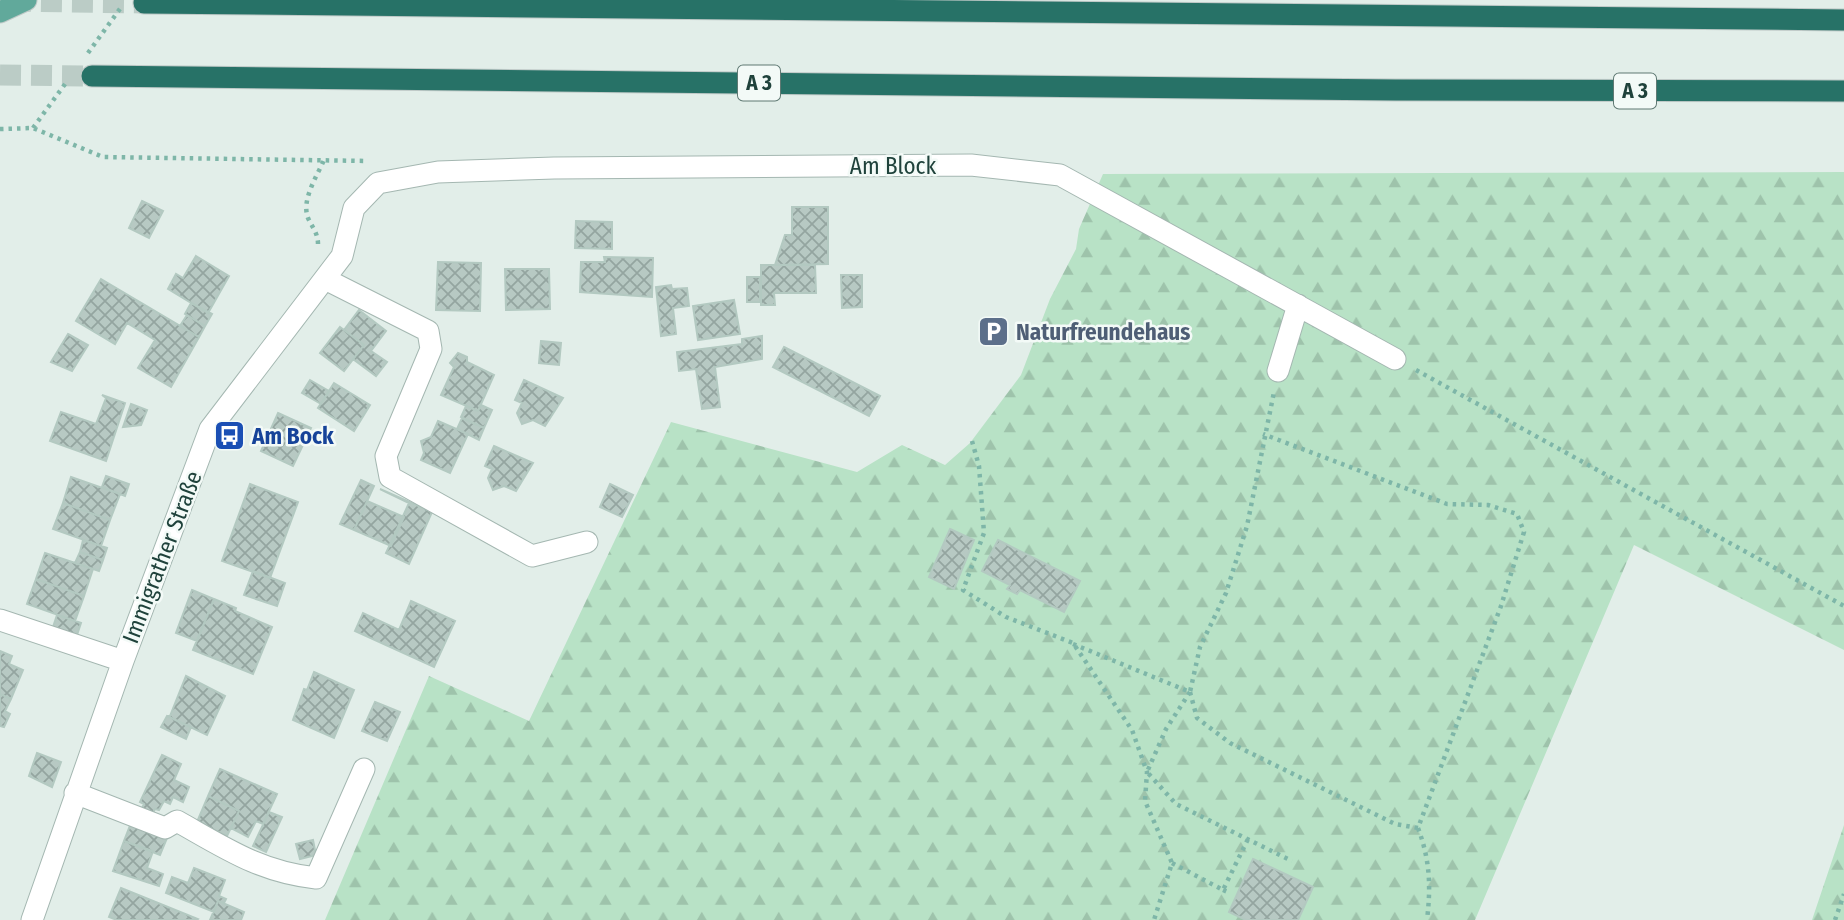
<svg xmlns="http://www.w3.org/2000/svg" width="1844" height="920" viewBox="0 0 1844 920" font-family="'Fira Sans Condensed',sans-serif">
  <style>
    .forest { fill: url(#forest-firs) }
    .building { fill: url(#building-cross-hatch); stroke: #b3c9c1; stroke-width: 2 }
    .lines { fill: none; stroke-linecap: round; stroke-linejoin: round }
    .highway-tunnel { stroke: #bbccc6; stroke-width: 21; stroke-dasharray: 21 10; stroke-linecap: butt }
    .minor-casing { stroke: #a4b7b1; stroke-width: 23 }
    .major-casing { stroke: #c0cac8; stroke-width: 23 }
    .highway-casing { stroke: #c0cac8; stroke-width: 23 }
    .path { stroke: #7eb6a8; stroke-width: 4.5; stroke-dasharray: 3.5 5; stroke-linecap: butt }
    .minor { stroke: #fff; stroke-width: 21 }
    .major { stroke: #61a99b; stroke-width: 21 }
    .highway { stroke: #277267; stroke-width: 21 }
    .labels { text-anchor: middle; stroke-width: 5; stroke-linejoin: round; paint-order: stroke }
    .shield { fill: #f3faf7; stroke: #5f7973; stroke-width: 2 }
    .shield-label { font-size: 21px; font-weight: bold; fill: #1f423b }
    .street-label { font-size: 23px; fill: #1f423b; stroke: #f3faf7 }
    .service-label { font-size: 23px; font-weight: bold; fill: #4e5e75; stroke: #f3faf7; text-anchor: start }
    .transit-label { font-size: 23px; font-weight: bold; fill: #164399; stroke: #f3faf7; text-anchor: start }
  </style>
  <defs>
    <pattern id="forest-firs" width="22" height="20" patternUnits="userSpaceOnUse" patternTransform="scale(1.75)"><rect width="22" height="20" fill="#b8e2c6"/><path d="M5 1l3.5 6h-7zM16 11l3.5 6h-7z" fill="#9ec3ab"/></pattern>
    <pattern id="building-cross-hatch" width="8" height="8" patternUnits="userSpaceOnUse" patternTransform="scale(1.75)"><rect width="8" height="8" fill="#b7c9c3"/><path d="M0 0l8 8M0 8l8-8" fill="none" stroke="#94a5a0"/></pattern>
  </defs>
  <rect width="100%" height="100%" fill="#e2eee9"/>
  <path class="forest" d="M1844 172V650L1634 545 1475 920H325L429 676 529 721 671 422 857 472 902 445 945 465 970 443 1021 375 1050 299 1076 249 1079 229 1103 174Z
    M1844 825V920H1812Z"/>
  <path class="building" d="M142 201 163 211 149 238 129 228Z
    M792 207H828V264L775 265 785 235H792Z
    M576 221 612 222V249L575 248Z
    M196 256 229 276 208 313 168 289 176 274 183 278Z
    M604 257 653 258 652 297 580 292 581 262H605Z
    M438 262 481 263 480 311 436 310Z
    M761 265H815L816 293H774L775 305H761Z
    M505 269H549L550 309 506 310Z
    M841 275H862V307L842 308Z
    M747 277H760V302H747Z
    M101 279 199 337 171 387 138 368 155 340 127 323 115 344 76 321Z
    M671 285 672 289 687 288 689 306 673 308 676 334 661 336 656 287Z
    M734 300 740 334 698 340 693 306Z
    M191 303 212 314 205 326 185 314Z
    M359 310 386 331 371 351 387 362 376 376 353 359 364 345 344 330Z
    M187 315 205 326 199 337 180 326Z
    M340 327 364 345 344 371 320 353Z
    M68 334 88 345 72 371 51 362Z
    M762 336V359L715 367 720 407 702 409 696 369 679 371 677 352 742 344V339Z
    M541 341 561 343 559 365 539 363Z
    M784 347 880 396 869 416 773 367Z
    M458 353 467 357V362L494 375 478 411 441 395 454 367 450 363Z
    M310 380 329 391 321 404 302 393Z
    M524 380 563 398 545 426 533 420 522 424 517 413 522 403 515 400Z
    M334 383 370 405 354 431 318 408Z
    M102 395 125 403 106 461 50 441 61 412 96 424 106 398Z
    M131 404 147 410 141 425 123 427Z
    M481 405 492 410 484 428 461 417 466 406 478 411Z
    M278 413 311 428 293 466 261 451Z
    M462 418 484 428 479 440 457 429Z
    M438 421 468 434 450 473 421 460 424 453 421 441 431 437Z
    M494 446 533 463 516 491 504 486 493 490 488 478 492 469 485 466Z
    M106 476 129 484 125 496 102 487Z
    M71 477 120 494 110 520 63 503Z
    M361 480 374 486 354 530 340 524Z
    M250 484 298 502 270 578 222 561Z
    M610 484 633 495 622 517 600 507Z
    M380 489 432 512 409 564 386 553 409 503Z
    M367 501 404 517 391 546 354 530Z
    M63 503 110 520 101 546 53 529Z
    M950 529 974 540 954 589 929 577Z
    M83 540 107 548 103 560 80 552Z
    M998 540 1080 581 1064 612 1020 590 1017 594 1007 589 1010 585 982 571Z
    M80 552 103 560 99 571 75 563Z
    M45 553 93 569 84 596 36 579Z
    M253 571 285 583 277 606 244 595Z
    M36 579 84 596 75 621 27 604Z
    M192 590 214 599 197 641 176 633Z
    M214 599 236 608 235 611 272 627 253 674 193 650Z
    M411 601 455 621 434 667 355 631 363 613 399 630Z
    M57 615 81 623 77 635 53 627Z
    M0 651 12 656 9 664 23 670 11 699 0 694Z
    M314 672 354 690 334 738 293 720 304 689 307 690Z
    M186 676 225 696 207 735 167 716H170Z
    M0 694 11 699 5 711 10 714 4 727 0 726Z
    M375 702 400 712 387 741 362 731Z
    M167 716 191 727 186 739 161 727Z
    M37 753 61 762 52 787 29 776Z
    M162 755 181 764 174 780 189 787 183 802 173 797 170 804 164 801 159 810 155 809 153 813 142 808 144 804 140 802Z
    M220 769 277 794 263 824 256 821 248 837 231 828 239 811 208 796Z
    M208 796 239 811 227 836 197 822Z
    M269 812 282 817 266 852 253 846Z
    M131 823 167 838 160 855 124 841Z
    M313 840 316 855 300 859 296 844Z
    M124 841 153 851 147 868 163 874 159 886 113 871Z
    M1253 859 1313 887 1298 920H1246L1229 912Z
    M194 868 225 880 219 896 226 899 224 903 218 901 214 912 166 893 172 877 188 883Z
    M121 888 198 919 197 920H117L109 917Z
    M218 901 244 912 241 920H210Z"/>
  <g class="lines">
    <path class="highway-tunnel" d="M10 1 144 3
      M0 75 92 76"/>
    <defs>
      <path id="minor" d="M325 279 428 331 431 349 386 456 390 477 532 556 587 542
        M1278 371 1298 305
        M0 620 123 661
        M75 793 165 828 177 821C225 848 260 872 316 878L364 769
        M32 920 123 661 210 429 342 256 354 208 378 183 438 172 554 168 971 165 1060 175 1395 359"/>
      <path id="major" d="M0 12 26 0"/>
      <path id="highway" d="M144 3 1844 20
        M92 76 1395 90 1844 91"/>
    </defs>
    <use href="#minor" class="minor-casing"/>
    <use href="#major" class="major-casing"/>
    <use href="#highway" class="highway-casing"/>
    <path class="path" d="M88 53 122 6
      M33 128 68 80
      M0 129 33 128 103 157 368 161
      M318 244C318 233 312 227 308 218 301 200 317 176 324 160
      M1416 370 1844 606
      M972 441 979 466 984 533 963 590 1006 617 1073 643 1132 730 1147 772 1145 801 1172 863 1154 920
      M1073 644 1190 692 1200 647 1226 593 1247 526 1274 392
      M1190 692 1197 718 1230 743 1395 824 1418 828 1501 606 1524 532 1517 514 1488 505 1447 504 1263 434
      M1190 692 1166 729 1147 772 1176 804 1292 861
      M1418 828C1430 860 1431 886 1427 920
      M1172 863 1223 890 1248 839
      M1223 890 1230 893
      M1835 920 1844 894"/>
    <use href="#minor" class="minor"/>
    <use href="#major" class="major"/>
    <use href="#highway" class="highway"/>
  </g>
  <defs>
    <symbol id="parking-square" viewBox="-11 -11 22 22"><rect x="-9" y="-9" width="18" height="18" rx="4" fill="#5c6f8a" stroke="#f3faf7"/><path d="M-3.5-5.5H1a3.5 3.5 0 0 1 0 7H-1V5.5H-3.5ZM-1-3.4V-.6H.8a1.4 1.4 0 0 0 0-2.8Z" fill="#fff"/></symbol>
    <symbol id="bus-square" viewBox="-11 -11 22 22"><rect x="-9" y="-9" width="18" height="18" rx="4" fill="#1a4fb4" stroke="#f3faf7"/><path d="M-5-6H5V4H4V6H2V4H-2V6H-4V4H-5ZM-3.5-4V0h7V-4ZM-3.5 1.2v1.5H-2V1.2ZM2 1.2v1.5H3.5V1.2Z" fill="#fff"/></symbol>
  </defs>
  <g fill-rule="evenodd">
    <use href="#parking-square" x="976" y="314" width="35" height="35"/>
    <use href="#bus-square" x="212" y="418" width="35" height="35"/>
  </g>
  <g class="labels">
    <g class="shield">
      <rect x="738" y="65.5" width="42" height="35" rx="5"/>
      <rect x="1614" y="73.5" width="42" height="35" rx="5"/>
    </g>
    <g class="shield-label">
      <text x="759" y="90">A 3</text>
      <text x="1635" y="98">A 3</text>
    </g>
    <g class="street-label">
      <text x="893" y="174">Am Block</text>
      <text transform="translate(162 557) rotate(-69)" y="8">Immigrather Straße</text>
    </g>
    <g class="service-label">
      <text x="1016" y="340">Naturfreundehaus</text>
    </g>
    <g class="transit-label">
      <text x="252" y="444">Am Bock</text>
    </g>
  </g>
</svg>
